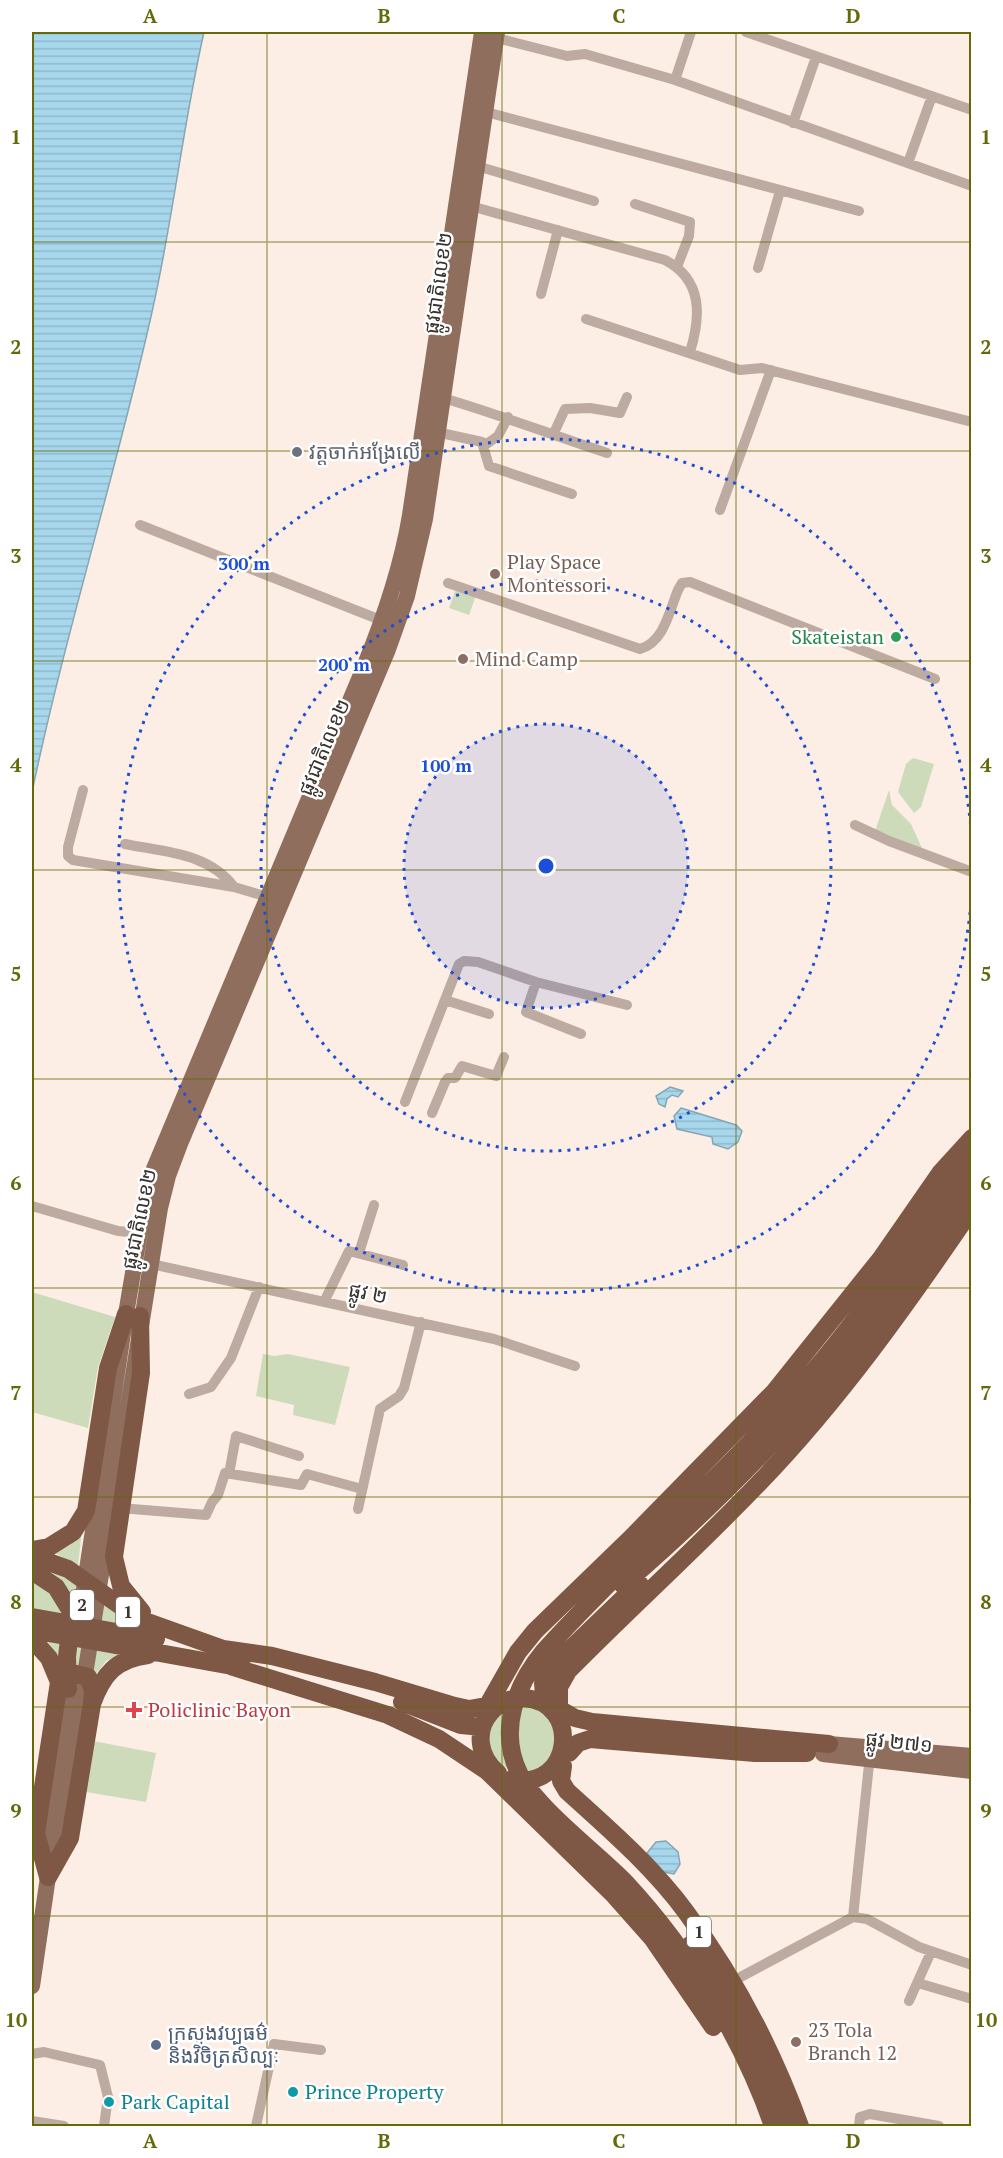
<svg xmlns="http://www.w3.org/2000/svg" width="1003" height="2158" viewBox="0 0 1003 2158" font-family="'PT Serif','Noto Sans Khmer',serif">
  <style>
    .green { fill: #cddbbb }
    .water { fill: url(#water-rules); stroke: #86a6b3; stroke-width: 1.5 }
    .lines { fill: none; stroke-linecap: round; stroke-linejoin: round }
    .street { stroke: #bdaaa0; stroke-width: 10 }
    .primary { stroke: #8f6e5d; stroke-width: 16 }
    .highway { stroke: #7e5845; stroke-width: 18 }
    .grid { fill: none; stroke: #646909; stroke-width: 1.5; stroke-opacity: 0.55 }
    .ring { fill: none; stroke: #1d4ed8; stroke-width: 3; stroke-dasharray: 3 6 }
    .worship-dot { fill: #6b7280; stroke: #fff; stroke-width: 2 }
    .education-dot { fill: #8d6e63; stroke: #fff; stroke-width: 2 }
    .leisure-dot { fill: #2e9e5b; stroke: #fff; stroke-width: 2 }
    .health-dot { fill: #e0444e; stroke: #fff; stroke-width: 2 }
    .service-dot { fill: #5c6f8a; stroke: #fff; stroke-width: 2 }
    .culture-dot { fill: #0f9aa8; stroke: #fff; stroke-width: 2 }
    .labels { text-anchor: middle; stroke-width: 5; stroke-linejoin: round; paint-order: stroke }
    .shield { fill: #fff; stroke: #74706d; stroke-width: 1.5 }
    .shield-label { font-size: 18px; font-weight: bold; fill: #38332f }
    .street-label { font-size: 20px; fill: #38332f; stroke: #fff }
    .worship-label { font-size: 20px; fill: #5b616d; stroke: #fff; text-anchor: start }
    .education-label { font-size: 20px; fill: #785e54; stroke: #fff; text-anchor: start }
    .leisure-label { font-size: 20px; fill: #27864d; stroke: #fff; text-anchor: end }
    .health-label { font-size: 20px; fill: #be3a42; stroke: #fff; text-anchor: start }
    .service-label { font-size: 20px; fill: #4e5e75; stroke: #fff; text-anchor: start }
    .culture-label { font-size: 20px; fill: #0d838f; stroke: #fff; text-anchor: start }
    .centre { fill: #1d4ed8; stroke: #fff; stroke-width: 3 }
    .ring-label { font-size: 18px; text-anchor: middle; font-weight: bold; fill: #1d4ed8; stroke: #fff; stroke-width: 5; stroke-linejoin: round; paint-order: stroke }
    .neatline { fill: none; stroke: #646909; stroke-width: 2 }
    .grid-label { font-size: 20px; text-anchor: middle; font-weight: bold; fill: #646909 }
  </style>
  <defs>
    <pattern id="water-rules" width="6" height="5" patternUnits="userSpaceOnUse" patternTransform="scale(1.5)"><rect width="6" height="5" fill="#a7d7ec"/><path d="M0 2.5h6" fill="none" stroke="#90b9cb"/></pattern>
  </defs>
  <rect width="100%" height="100%" fill="#fceee4"/>
  <path class="green" d="M455 591 476 595 469 615 449 608Z
    M913 758 934 764 921 807 914 813 898 792 906 764Z
    M889 790 892 805 911 824 922 848 873 837Z
    M32 1292 115 1317 98 1367 88 1428 32 1412Z
    M263 1354 274 1356 288 1354 350 1367 335 1425 293 1415 294 1405 256 1396Z
    M82 1530 78 1566 55 1553 70 1545Z
    M41 1564C77 1577 109 1614 147 1632L79 1619Z
    M32 1577 47 1587 64 1617 32 1610Z
    M43 1638 125 1652 106 1661 94 1677 66 1671Z
    M489 1739a33 33 0 1 1 66 0a33 33 0 1 1-66 0Z
    M93 1741 156 1753 146 1802 86 1792Z"/>
  <path class="water" d="M32 32H204C183 124 173 220 152 312 116 473 66 630 32 792Z
    M670 1087 683 1091 678 1097 672 1095 667 1099 665 1107 659 1104 656 1096Z
    M681 1108 736 1125 742 1131 738 1142 728 1149 713 1144 712 1137 677 1129 674 1116Z
    M666 1841 678 1852 680 1864 674 1874 663 1872 647 1853 656 1842Z"/>
  <g class="lines">
    <path class="street" d="M746 32 972 110
      M493 37 567 56 585 54 675 80 972 186
      M675 80 691 32
      M486 112 859 211
      M793 123 816 57
      M908 163 932 96
      M477 166 594 201
      M635 204 690 222 689 236 677 267
      M467 205 665 260C703 280 701 316 690 352
      M758 268 780 191
      M541 294 558 230
      M586 319 740 370 762 368 972 422
      M443 398C498 414 552 435 607 453
      M432 431 482 442 489 466 572 494
      M553 435 565 409 590 408 620 413 627 397
      M485 445 498 436 508 417
      M720 510 771 370
      M140 525 383 621
      M448 583 640 649C664 642 669 612 678 590L682 583 690 582 935 679
      M83 790 68 847V856L73 860 234 887 268 897
      M855 825 889 841 972 872
      M125 844C165 852 209 853 234 887
      M536 982 526 1012 581 1034
      M445 1000 489 1014
      M405 1102 459 964 464 961 478 962 536 982 627 1005
      M432 1113 445 1082 448 1078H455L462 1066 496 1076 504 1057
      M32 1206 118 1231 140 1233
      M359 1253 374 1205
      M151 1264 494 1339 575 1366
      M324 1302 349 1251 403 1265
      M189 1394 211 1387 231 1358 259 1287
      M229 1474 236 1436 299 1456
      M120 1508 206 1515 212 1502 218 1495 225 1473 301 1485 307 1474 362 1489
      M358 1509 380 1409 399 1396 404 1388 421 1322
      M853 1917 867 1919 919 1947 972 1965
      M733 1981 853 1917 870 1755
      M918 1983 972 1999
      M909 2001 931 1952
      M32 2054 44 2052 100 2065 108 2097 104 2126
      M32 2121 64 2126
      M256 2126 274 2044 321 2050
      M859 2126 860 2117 870 2114 939 2126"/>
    <path class="primary" d="M77 1635 126 1314 145 1202 153 1171 362 672C383 621 401 570 410 515L482 32
      M829 1744 972 1756
      M823 1754 972 1771
      M48 1858 47 1834 71 1676
      M32 1986 48 1877 59 1836 160 1208 168 1176 180 1144 387 652 407 596 425 519 497 32"/>
    <path class="highway" d="M140 1316 141 1373 114 1557 121 1586 142 1612
      M32 1550 49 1547 73 1532 86 1511 108 1368 126 1314
      M32 1556 68 1569 139 1619 223 1649 272 1656 375 1682 455 1706 469 1709 486 1706
      M32 1571 56 1587 72 1613 67 1657 68 1689
      M623 1585C683 1533 747 1472 800 1412 864 1340 917 1260 972 1181
      M32 1617 156 1639
      M32 1630 243 1668
      M32 1639 49 1658 59 1682 36 1833 48 1877
      M230 1666 388 1715 439 1739 487 1771 613 1894 652 1938 713 2027
      M61 1685 72 1673 88 1677 93 1690 92 1702
      M544 1695 543 1683 557 1662 639 1583
      M402 1702 461 1725 482 1727
      M489 1703 518 1652 535 1631 630 1539 774 1392 882 1257 941 1172 972 1138
      M559 1707V1687L568 1671C631 1607 698 1547 760 1482 840 1399 907 1304 972 1209
      M561 1710 575 1718 592 1722 829 1744
      M569 1753 578 1743 590 1739 755 1753H807
      M563 1766 561 1781 567 1791C609 1829 653 1867 686 1912 735 1978 772 2049 800 2126
      M498 1773C479 1758 474 1731 491 1712 499 1703 511 1697 524 1698 583 1702 572 1792 512 1779
      M48 1877 70 1838 92 1704C103 1674 116 1659 148 1655
      M690 1945 716 1980
      M710 1969 746 2033 786 2126
      M773 2126C743 2039 689 1951 626 1883 597 1853 535 1807 519 1773 498 1730 516 1685 544 1651 622 1565 711 1488 788 1401 856 1325 915 1239 972 1154"/>
  </g>
  <path class="grid" d="M267 32V2126M502 32V2126M736 32V2126M32 242H972M32 451H972M32 661H972M32 870H972M32 1079H972M32 1288H972M32 1497H972M32 1707H972M32 1916H972"/>
  <circle cx="546" cy="866" r="142" fill="#1d4ed8" fill-opacity=".12"/>
  <g class="ring">
    <circle cx="546" cy="866" r="142"/>
    <circle cx="546" cy="866" r="285"/>
    <path d="M971 903A427 427 0 1 1 971 829"/>
  </g>
  <circle class="worship-dot" cx="297" cy="452" r="6"/>
  <g class="education-dot">
    <circle cx="495" cy="574" r="6"/>
    <circle cx="463" cy="659" r="6"/>
    <circle cx="796" cy="2042" r="6"/>
  </g>
  <circle class="leisure-dot" cx="896" cy="637" r="6"/>
  <path class="health-dot" d="M131 1701h6v6h6v6h-6v6h-6v-6h-6v-6h6z"/>
  <circle class="service-dot" cx="156" cy="2045" r="6"/>
  <g class="culture-dot">
    <circle cx="293" cy="2092" r="6"/>
    <circle cx="109" cy="2102" r="6"/>
  </g>
  <g class="labels">
    <g class="shield">
      <rect x="70" y="1590" width="24" height="30" rx="4.5"/>
      <rect x="116" y="1597" width="24" height="30" rx="4.5"/>
      <rect x="687" y="1917" width="24" height="30" rx="4.5"/>
    </g>
    <g class="shield-label">
      <text x="82" y="1611">2</text>
      <text x="128" y="1618">1</text>
      <text x="699" y="1938">1</text>
    </g>
    <g class="street-label">
      <text transform="translate(438 283) rotate(-82)" y="7">ផ្លូវជាតិលេខ២</text>
      <text transform="translate(324 747) rotate(-67)" y="7">ផ្លូវជាតិលេខ២</text>
      <text transform="translate(139 1219) rotate(-78)" y="7">ផ្លូវជាតិលេខ២</text>
      <text transform="translate(368 1293) rotate(11)" y="7">ផ្លូវ ២</text>
      <text transform="translate(899 1742) rotate(6)" y="7">ផ្លូវ ២៧១</text>
    </g>
    <g class="worship-label">
      <text x="309" y="459">វត្តចាក់អង្រែលើ</text>
    </g>
    <g class="education-label">
      <text x="507" y="569">Play Space<tspan x="507" dy="23">Montessori</tspan></text>
      <text x="475" y="666">Mind Camp</text>
      <text x="808" y="2037">23 Tola<tspan x="808" dy="23">Branch 12</tspan></text>
    </g>
    <g class="leisure-label">
      <text x="884" y="644">Skateistan</text>
    </g>
    <g class="health-label">
      <text x="148" y="1717">Policlinic Bayon</text>
    </g>
    <g class="service-label">
      <text x="168" y="2040">ក្រសួងវប្បធម៌<tspan x="168" dy="23">និងវិចិត្រសិល្បៈ</tspan></text>
    </g>
    <g class="culture-label">
      <text x="305" y="2099">Prince Property</text>
      <text x="121" y="2109">Park Capital</text>
    </g>
  </g>
  <circle cx="546" cy="866" r="9" class="centre"/>
  <g class="ring-label">
    <text x="244" y="570">300 m</text>
    <text x="344" y="671">200 m</text>
    <text x="446" y="772">100 m</text>
  </g>
  <rect width="1003" height="2158" fill="none" stroke="#ffffff" stroke-width="66"/>
  <rect x="33" y="33" width="937" height="2092" class="neatline"/>
  <g class="grid-label">
    <text x="150" y="23">A</text>
    <text x="384" y="23">B</text>
    <text x="619" y="23">C</text>
    <text x="853" y="23">D</text>
    <text x="16" y="144">1</text>
    <text x="986" y="144">1</text>
    <text x="16" y="354">2</text>
    <text x="986" y="354">2</text>
    <text x="16" y="563">3</text>
    <text x="986" y="563">3</text>
    <text x="16" y="772">4</text>
    <text x="986" y="772">4</text>
    <text x="16" y="981">5</text>
    <text x="986" y="981">5</text>
    <text x="16" y="1190">6</text>
    <text x="986" y="1190">6</text>
    <text x="16" y="1400">7</text>
    <text x="986" y="1400">7</text>
    <text x="16" y="1609">8</text>
    <text x="986" y="1609">8</text>
    <text x="16" y="1818">9</text>
    <text x="986" y="1818">9</text>
    <text x="16" y="2027">10</text>
    <text x="986" y="2027">10</text>
    <text x="150" y="2148">A</text>
    <text x="384" y="2148">B</text>
    <text x="619" y="2148">C</text>
    <text x="853" y="2148">D</text>
  </g>
</svg>
